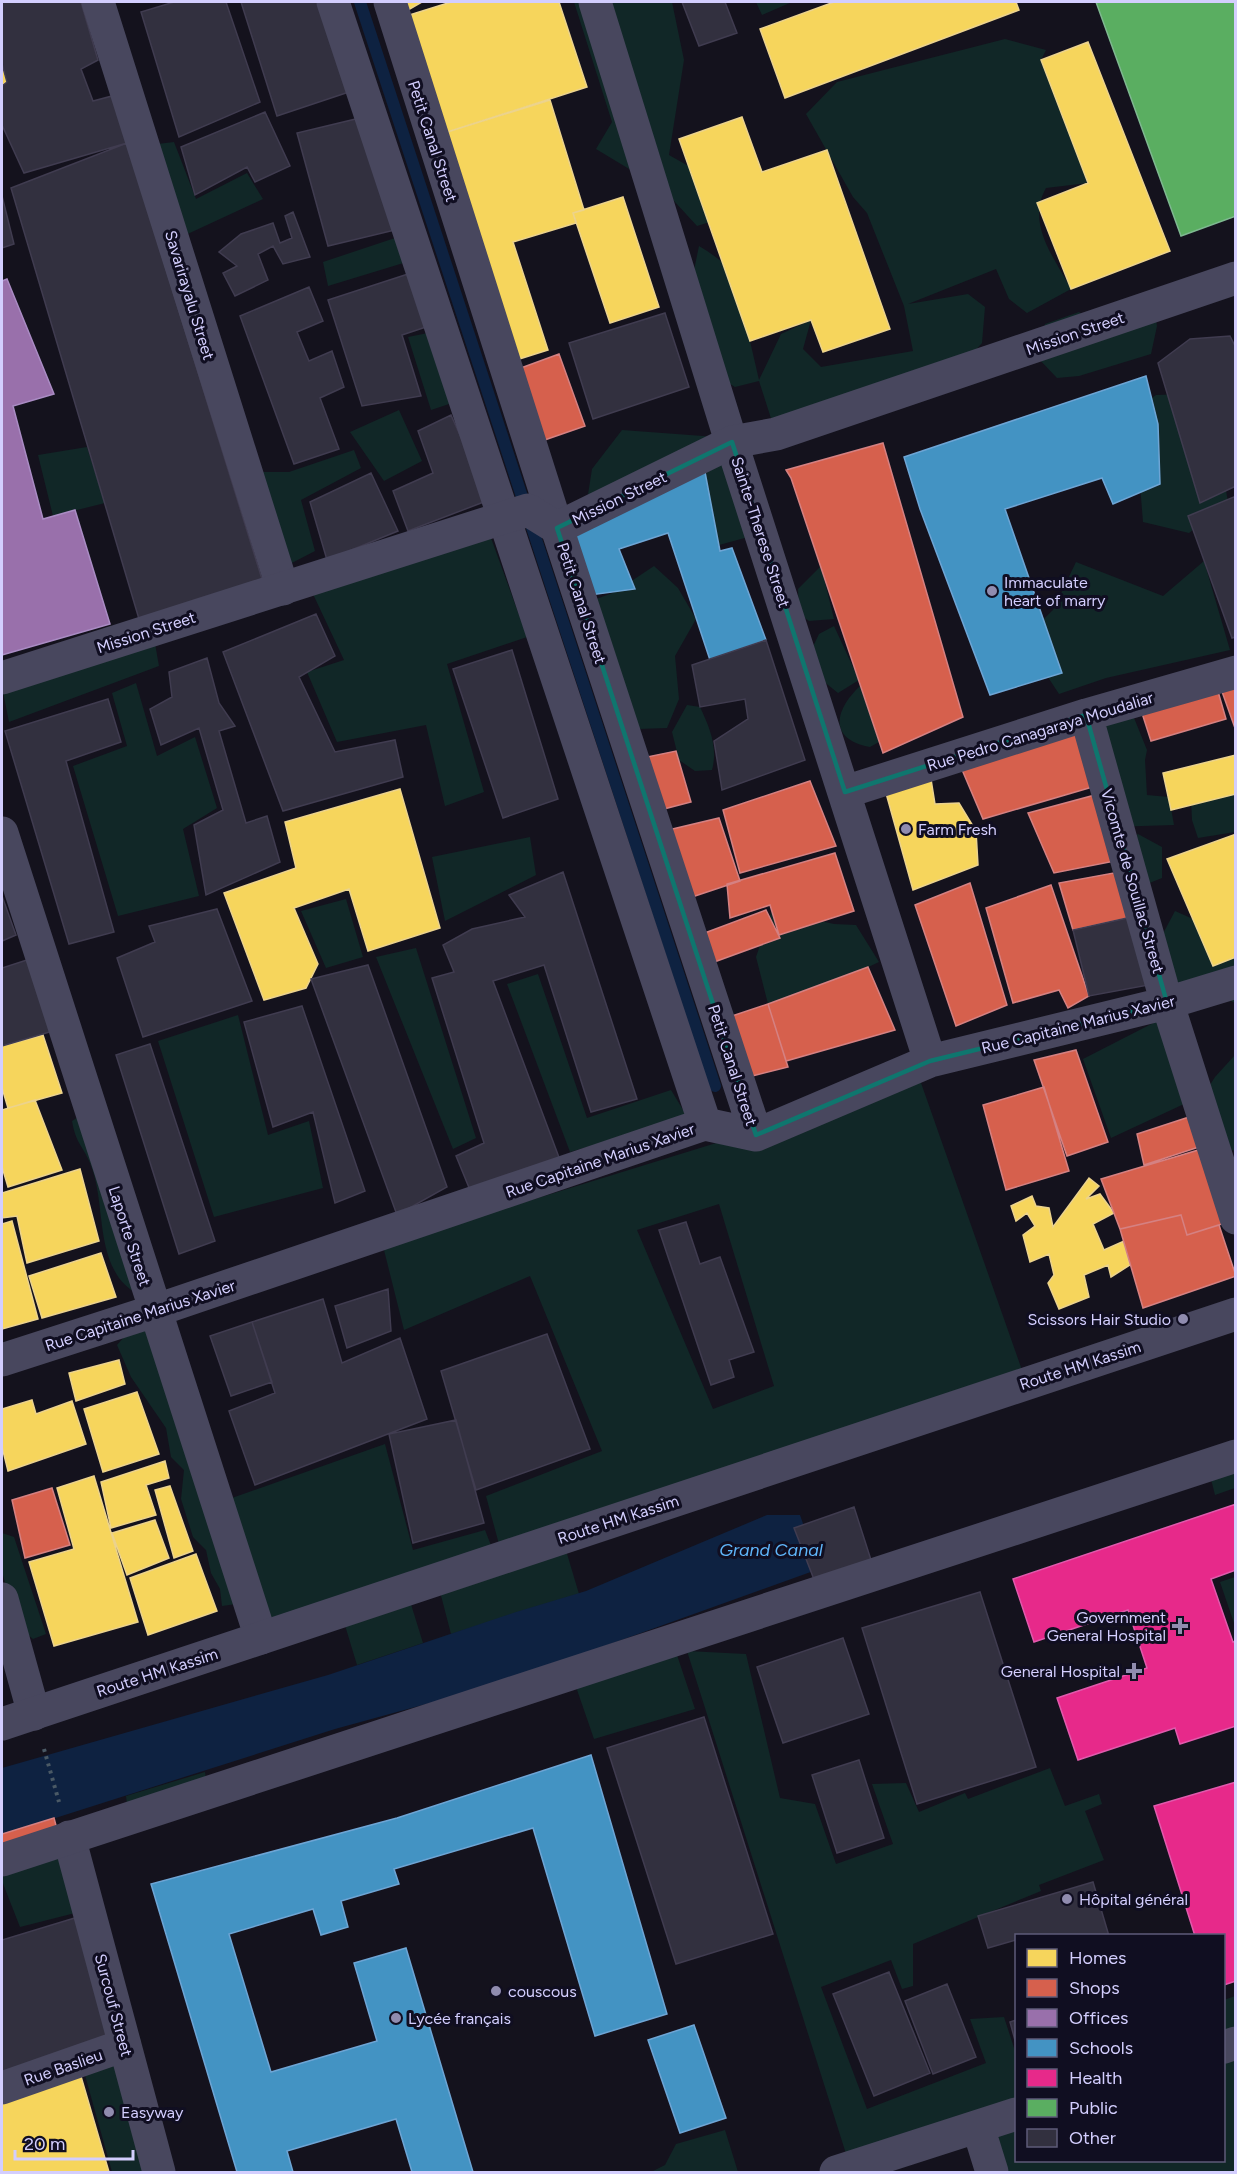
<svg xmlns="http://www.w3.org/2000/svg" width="1237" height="2174" viewBox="0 0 1237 2174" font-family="Figtree,sans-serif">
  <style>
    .green { fill: #112727; fill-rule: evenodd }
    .water { fill: #0e2241 }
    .homes { fill: #f6d55c; stroke: #ecd38d; stroke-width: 1.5 }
    .shops { fill: #d6604d; stroke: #d58182; stroke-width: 1.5 }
    .offices { fill: #9970ab; stroke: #aa8cc4; stroke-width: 1.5 }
    .schools { fill: #4393c3; stroke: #6ea5d5; stroke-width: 1.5 }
    .health { fill: #e7298a; stroke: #e15aad; stroke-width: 1.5 }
    .public { fill: #5aae61; stroke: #7eb890; stroke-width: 1.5 }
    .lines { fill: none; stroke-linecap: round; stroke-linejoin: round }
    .stream { stroke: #0e2241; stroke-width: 12 }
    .building { fill: #32303f; stroke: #403c50; stroke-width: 1.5 }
    .path { stroke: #4a5965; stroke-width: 4; stroke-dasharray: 3 4.5; stroke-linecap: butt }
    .minor { stroke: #48475e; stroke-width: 33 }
    .tertiary { stroke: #48475e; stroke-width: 33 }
    .marked { fill: none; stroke: #0f766e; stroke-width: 4.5; stroke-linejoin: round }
    .poi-dot { fill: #908caf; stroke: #100e21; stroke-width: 2 }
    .labels { text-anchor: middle; stroke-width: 6; stroke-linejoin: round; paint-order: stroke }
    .street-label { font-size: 16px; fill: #d3cefe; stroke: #100e21 }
    .poi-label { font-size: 16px; fill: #d3cefe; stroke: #100e21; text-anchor: start }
    .water-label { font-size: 18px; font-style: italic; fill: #5fb6fb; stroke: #100e21 }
  </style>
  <rect width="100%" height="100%" fill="#14121d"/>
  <path class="green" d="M574 2H672L684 60 669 155 699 172 713 221 697 226 664 190 596 149 612 122Z
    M756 2H792L762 15Z
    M1005 39 1046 50 1041 60 1088 183 1046 188C1026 224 1054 257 1071 289L1027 313 1009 299 996 269 908 304 968 294 985 307 982 343 949 379 776 434 759 381 735 387 691 360V285L699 246C728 263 751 287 767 317L750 341 759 380 781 334 811 320 803 349 821 367 913 351 904 306 867 213 853 197 806 114 837 82Z
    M174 142 196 199 247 173 263 199 179 238 149 145Z
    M401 236 410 261 328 286 323 262Z
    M1153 301 1157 326 1151 354 1079 376 1057 378 1037 357 1045 324 1079 312 1088 319Z
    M433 332 455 402 431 410 408 337Z
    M1186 394 1221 462 1228 502 1189 533 1143 522 1134 411 1156 395Z
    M399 410 422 461 384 481 350 432Z
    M622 430 730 438 752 536 719 545 586 507 592 469Z
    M87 447 105 503 53 516 38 455Z
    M354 450 361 468 301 500 315 551 286 566 255 472H289Z
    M491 538 527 637 447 664 484 792 445 806 426 725 337 742 307 672 344 660 313 594Z
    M1204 561 1230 650 1106 678 1059 694 1023 639 1053 610 1076 562 1163 596Z
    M654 566 678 588 696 619 675 656 679 699 667 728 638 729 591 601 615 592Z
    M821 566 834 619 809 621 799 614 798 589Z
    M834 626 859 680 838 693 817 676 809 655 819 634Z
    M154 638 159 666 9 722 2 687Z
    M136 683 157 756 195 737 217 808 183 829 199 896 118 916 73 766 127 746 112 693Z
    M861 685 879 742 870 747C827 739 835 709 861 685Z
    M1102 695 1128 703 1147 750 1145 760 1147 795 1169 797 1174 825 1110 827Z
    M687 705 700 707C710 728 718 748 712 770L695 771 679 760 672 732Z
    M1235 785V832L1198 838 1192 820 1191 799Z
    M1138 834 1162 847V878L1147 884 1113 878 1112 852Z
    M530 837 536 875 445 921 432 857Z
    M346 899 363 957 326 968 301 911Z
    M772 910 834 924 856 925 879 962 849 976 768 1004 756 957Z
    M1175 911 1193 919 1235 954V1003L1197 984 1179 994 1158 943Z
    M416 948 476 1138 453 1149 376 957Z
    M538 974 587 1118 671 1090 688 1118 570 1152 507 984Z
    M238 1015 268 1135 309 1121 323 1188 214 1217 158 1041Z
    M1165 1017 1184 1104 1111 1138 1083 1059Z
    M1235 1055V1151L1221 1147 1199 1102 1215 1077Z
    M920 1080 1023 1373 500 1548 486 1496 602 1451 530 1276 404 1330 383 1246ZM719 1204 774 1386 713 1409 637 1230Z
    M86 1112 147 1301C139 1295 125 1287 119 1278 96 1245 105 1199 90 1163 82 1144 76 1144 72 1121Z
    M152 1320 244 1603 222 1606 220 1589 211 1573 206 1550 193 1537 181 1499 184 1470 171 1457 166 1428 131 1377 117 1345 134 1326Z
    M385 1444 413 1550 485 1530 494 1553 269 1626 229 1499Z
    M1235 1462V1488L1215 1495 1209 1471Z
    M2 1533 14 1537 46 1634 33 1639 18 1627 2 1572Z
    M565 1547 579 1594 451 1634 438 1584Z
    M1235 1577H1236L1235 1626 1220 1582Z
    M410 1601 423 1643 357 1665 344 1622Z
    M675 1649 695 1709 594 1739 575 1684Z
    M687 1651 746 1654 780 1798 815 1804 836 1864 893 1844 872 1784 906 1783 919 1812 965 1793 968 1799 1050 1768 1065 1806 1099 1794 1102 1804 1085 1811 1104 1860 1039 1885 1041 1891 913 1944V1986L902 1989 891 1960 821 1987 867 2109 986 2063 970 2019 1004 2017 1016 2054V2107L848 2160Z
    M205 1772 207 1786 128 1812 126 1796Z
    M67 1843 83 1911 20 1927 2 1881V1864Z
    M1235 1996V2037L1224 2041V2000Z
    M1235 2050V2172H992L978 2128 1016 2117V2160H1224V2054Z
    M121 2052 154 2172H112L83 2068Z
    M725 2130 738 2172H651L665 2165 676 2144Z"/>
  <path class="water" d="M767 1515H800L819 1569 499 1684 335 1729 2 1835V1768L328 1675 516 1612 586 1591Z"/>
  <path class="homes" d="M399 2H422L403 13Z
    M451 2H559L587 87 441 134 403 17Z
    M834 2H1016L1019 10 785 98 760 29Z
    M1088 42 1170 251 1071 289 1037 203 1088 183 1041 60Z
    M2 64 7 82 2 85Z
    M550 100 584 210 573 213 576 223 513 242 548 350 513 361 441 134Z
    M742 117 762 172 827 150 890 329 823 352 811 320 750 341 679 139Z
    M623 197 659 307 610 323 573 213Z
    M1236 755V794L1171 810 1163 773Z
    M930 773 935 804 959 803 976 831 978 865 913 890 884 786Z
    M400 789 440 928 368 951 349 889 294 908 318 964 306 988 264 1000 224 893 296 868 285 822Z
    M1236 834V957L1213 966 1167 859Z
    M43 1035 62 1093 8 1108 2 1088V1046Z
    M35 1100 62 1170 8 1187 2 1167V1110Z
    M80 1169 99 1241 27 1263 17 1216 2 1218V1193Z
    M1089 1178 1099 1186 1086 1199 1100 1194 1114 1213 1093 1224 1104 1250 1124 1241 1130 1265 1111 1277 1108 1265 1084 1275 1089 1297 1059 1309 1048 1283 1054 1275 1049 1254 1030 1262 1023 1235 1035 1226 1027 1213 1016 1221 1011 1206 1032 1196 1036 1206 1049 1208 1053 1227Z
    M12 1221 38 1319 2 1329V1224Z
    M101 1253 116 1297 42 1318 29 1276Z
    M119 1360 125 1384 76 1401 69 1373Z
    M137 1392 159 1454 103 1472 84 1409Z
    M32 1400 36 1414 72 1401 86 1444 8 1471 2 1447V1409Z
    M165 1461 169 1478 146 1485 156 1515 111 1528 101 1482Z
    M94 1476 138 1622 54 1646 29 1562 74 1549 57 1488Z
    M170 1486 193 1551 174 1558 155 1490Z
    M155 1520 169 1558 127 1575 112 1533Z
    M196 1554 217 1611 148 1635 130 1578Z
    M80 2073 109 2172H2V2099Z"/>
  <path class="shops" d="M559 354 585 426 536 443 510 372Z
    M883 443 963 717 883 753 791 478 786 470Z
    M1236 680V731L1220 686Z
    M1217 688 1226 719 1151 741 1141 710Z
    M1079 718 1096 786 983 819 960 765Z
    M676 751 691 802 660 810 647 757Z
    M810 781 836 846 740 873 723 810Z
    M1095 795 1120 860 1054 873 1028 813Z
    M719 818 740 881 692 897 668 830Z
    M835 853 854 911 779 935 770 905 730 918 727 884Z
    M1119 872 1132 917 1073 930 1059 883Z
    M970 883 1007 1005 956 1026 915 905Z
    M1051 885 1089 996 1068 1008 1059 990 1013 1003 986 908Z
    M766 910 780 938 706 965 694 937Z
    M868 967 895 1030 786 1061 768 1004Z
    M768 1004 788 1067 748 1077 726 1018Z
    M1076 1050 1108 1142 1067 1156 1034 1060Z
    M1044 1087 1069 1171 1006 1190 983 1105Z
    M1195 1115 1199 1147 1144 1165 1137 1134Z
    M1205 1148 1228 1222 1187 1235 1181 1215 1120 1229 1101 1179Z
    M1181 1215 1187 1235 1219 1225 1236 1276 1143 1308 1120 1229Z
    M52 1488 70 1545 25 1558 12 1500Z
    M54 1818 58 1833 2 1851V1834Z"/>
  <path class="offices" d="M7 279 54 394 13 406 43 519 75 510 110 624 2 655V281Z"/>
  <path class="schools" d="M1146 376 1158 424 1160 484 1113 504 1102 478 1005 509 1062 673 990 695 920 509 904 457Z
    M705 472 720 551 732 548 766 640 710 660 668 533 619 549 635 589 590 595 565 519Z
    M591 1755 667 2014 595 2036 533 1828 394 1869 399 1884 341 1901 348 1927 321 1935 313 1909 229 1934 271 2072 377 2041 354 1963 406 1948 473 2172H412L396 2119 287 2151 293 2172H237L151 1884 397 1818Z
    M694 2025 726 2118 680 2133 648 2040Z"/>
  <path class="health" d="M1236 1504V1570L1211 1579 1233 1642 1236 1641V1726L1180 1744 1175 1728 1078 1760 1057 1698 1147 1668 1128 1610 1034 1642 1013 1579Z
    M1236 1782V1981L1224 1985V1936H1195L1154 1806Z"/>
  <path class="public" d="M1096 2H1236V216L1181 236Z"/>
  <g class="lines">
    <path class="stream" d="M360 2 715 1086"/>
  </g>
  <path class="building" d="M2 2H81L98 60 81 69 93 101 112 96 127 143 24 173 2 125V86L7 82 2 64Z
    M174 2H226L260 102 179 137 141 12Z
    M241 2H321L352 91 277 116Z
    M682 2H725L737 33 699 46Z
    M265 112 290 166 255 182 247 167 195 195 181 147Z
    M360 118 395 230 328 246 297 133Z
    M127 143 262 579 139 619 11 188Z
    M2 196 14 244 2 248Z
    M293 212 310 257 283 264 273 246 258 254 268 280 235 296 223 273 237 266 219 252 241 234 273 223 280 243 292 238 285 216Z
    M408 274 426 327 402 335 421 396 362 406 328 300Z
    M309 287 323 321 297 332 309 361 332 351 344 387 320 398 339 449 294 464 240 316Z
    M665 313 689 387 593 419 569 343Z
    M1230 336 1236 348V486L1200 503 1158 363 1190 339Z
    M451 415 489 500 408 531 393 491 433 473 418 431Z
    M371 473 398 531 327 560 310 502Z
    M1236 496V637L1232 638 1188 516Z
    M316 614 335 656 299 677 335 752 395 740 403 777 283 811 223 652Z
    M766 640 805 760 722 790 714 741 748 719 745 699 700 707 692 665Z
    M512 650 558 799 503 818 453 669Z
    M207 658 219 703 235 726 219 731 246 823 267 816 280 862 206 895 194 825 223 810 199 728 161 745 150 709 172 697 169 672Z
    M108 699 121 742 66 761 114 932 69 944 5 731Z
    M563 872 637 1099 591 1112 544 965 493 981 560 1160 470 1190 456 1156 484 1143 432 978 454 972 443 945 472 929 525 917 509 895Z
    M2 896 16 935 2 941Z
    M217 909 252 1001 143 1037 117 958 155 942 149 926Z
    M1132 917 1154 984 1089 996 1073 930Z
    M30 959 53 1031 2 1046V968Z
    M368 965 447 1187 397 1215 311 979Z
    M302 1006 365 1191 335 1203 313 1112 273 1127 244 1022Z
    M150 1044 215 1241 179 1254 116 1055Z
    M686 1222 700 1264 720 1257 754 1352 729 1360 734 1377 711 1385 659 1230Z
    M388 1289 391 1331 347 1348 335 1306Z
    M323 1299 342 1363 400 1338 427 1419 255 1485 229 1411 275 1393 252 1322Z
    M252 1322 272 1382 231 1396 210 1336Z
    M547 1334 590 1449 476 1490 441 1371Z
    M456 1420 484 1523 413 1543 389 1434Z
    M854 1507 872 1563 815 1582 794 1528Z
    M980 1592 1036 1767 917 1804 862 1628Z
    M843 1638 869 1714 783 1743 757 1667Z
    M704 1717 773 1934 676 1964 607 1748Z
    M859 1760 884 1838 837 1853 812 1775Z
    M1093 1882 1109 1936H1016V1940L988 1948 978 1916Z
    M78 1917 113 2037 2 2074V1940Z
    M889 1972 930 2073 874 2096 833 1994Z
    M947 1984 976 2057 933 2074 905 2001Z
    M1016 2020V2044L1010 2022Z"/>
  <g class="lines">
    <path class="path" d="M44 1749 59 1802"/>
    <path class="minor" d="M98 2 283 589
      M333 2 705 1124
      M390 2 557 528 756 1135
      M595 2 730 438 930 1061
      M1086 715 1162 986 1236 1218
      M845 792 1086 715 1236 672
      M2 833 261 1638
      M2 1360 154 1311 705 1124 756 1135 930 1061 1167 1003 1236 982
      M2 1599 34 1714
      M69 1837 159 2172
      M1224 2047 1236 2043
      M2 2088 125 2045
      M978 2127 992 2172
      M836 2172 1016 2114"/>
    <path class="tertiary" d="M2 678 528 510 557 528 732 442 776 434 1236 278
      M2 1724 1236 1314
      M2 1860 1236 1456"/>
  </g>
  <path class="marked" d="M732 442 845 792 1086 715 1167 1003 930 1061 756 1135 557 528Z"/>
  <g class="poi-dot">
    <circle cx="992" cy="591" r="6"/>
    <circle cx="906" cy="829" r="6"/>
    <circle cx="1183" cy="1319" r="6"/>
    <path d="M1177 1617h6v6h6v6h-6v6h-6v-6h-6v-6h6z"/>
    <path d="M1131 1662h6v6h6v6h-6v6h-6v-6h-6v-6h6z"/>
    <circle cx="1067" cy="1899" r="6"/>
    <circle cx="496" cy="1991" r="6"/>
    <circle cx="396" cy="2018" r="6"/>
    <circle cx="109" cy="2112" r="6"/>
  </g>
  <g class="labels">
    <g class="street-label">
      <text transform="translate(433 141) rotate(72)" y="6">Petit Canal Street</text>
      <text transform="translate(190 295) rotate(73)" y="6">Savarirayalu Street</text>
      <text transform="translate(1075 333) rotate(-19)" y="6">Mission Street</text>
      <text transform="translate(619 498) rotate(-26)" y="6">Mission Street</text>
      <text transform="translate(761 532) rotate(72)" y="6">Sainte-Therese Street</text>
      <text transform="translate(582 603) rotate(72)" y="6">Petit Canal Street</text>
      <text transform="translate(146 632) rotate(-18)" y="6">Mission Street</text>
      <text transform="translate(1040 731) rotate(-17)" y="6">Rue Pedro Canagaraya Moudaliar</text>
      <text transform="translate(1133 881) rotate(74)" y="6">Vicomte de Souillac Street</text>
      <text transform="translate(1078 1024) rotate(-14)" y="6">Rue Capitaine Marius Xavier</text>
      <text transform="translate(733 1065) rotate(72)" y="6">Petit Canal Street</text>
      <text transform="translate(600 1160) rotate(-19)" y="6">Rue Capitaine Marius Xavier</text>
      <text transform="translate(130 1236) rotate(72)" y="6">Laporte Street</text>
      <text transform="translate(140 1315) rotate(-18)" y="6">Rue Capitaine Marius Xavier</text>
      <text transform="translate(1080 1365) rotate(-18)" y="6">Route HM Kassim</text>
      <text transform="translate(618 1519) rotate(-18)" y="6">Route HM Kassim</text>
      <text transform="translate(157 1672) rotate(-18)" y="6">Route HM Kassim</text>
      <text transform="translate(114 2005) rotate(75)" y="6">Surcouf Street</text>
      <text transform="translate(63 2067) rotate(-19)" y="6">Rue Baslieu</text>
    </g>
    <g class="poi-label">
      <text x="1004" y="588">Immaculate<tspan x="1004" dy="18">heart of marry</tspan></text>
      <text x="918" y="835">Farm Fresh</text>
      <text x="1171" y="1325" text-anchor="end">Scissors Hair Studio</text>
      <text x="1166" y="1623" text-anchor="end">Government<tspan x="1166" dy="18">General Hospital</tspan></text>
      <text x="1120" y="1677" text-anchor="end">General Hospital</text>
      <text x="1079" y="1905">Hôpital général</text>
      <text x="508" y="1997">couscous</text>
      <text x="408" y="2024">Lycée français</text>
      <text x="121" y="2118">Easyway</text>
    </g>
    <g class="water-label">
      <text x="771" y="1556">Grand Canal</text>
    </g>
  </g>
  <rect width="1237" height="2174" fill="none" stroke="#d3cefe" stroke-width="6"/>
  <rect x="1015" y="1934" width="210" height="228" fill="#100e21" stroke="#5e5b79" stroke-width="1.5"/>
  <rect x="1027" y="1949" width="30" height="18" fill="#f6d55c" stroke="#5e5b79" stroke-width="1.5"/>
  <text x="1069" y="1964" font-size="18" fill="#d3cefe">Homes</text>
  <rect x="1027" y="1979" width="30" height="18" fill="#d6604d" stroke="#5e5b79" stroke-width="1.5"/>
  <text x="1069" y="1994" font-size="18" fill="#d3cefe">Shops</text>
  <rect x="1027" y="2009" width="30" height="18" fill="#9970ab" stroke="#5e5b79" stroke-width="1.5"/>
  <text x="1069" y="2024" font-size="18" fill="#d3cefe">Offices</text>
  <rect x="1027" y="2039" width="30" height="18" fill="#4393c3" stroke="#5e5b79" stroke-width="1.5"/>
  <text x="1069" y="2054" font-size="18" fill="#d3cefe">Schools</text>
  <rect x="1027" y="2069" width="30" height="18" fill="#e7298a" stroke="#5e5b79" stroke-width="1.5"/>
  <text x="1069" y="2084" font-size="18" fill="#d3cefe">Health</text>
  <rect x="1027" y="2099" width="30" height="18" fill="#5aae61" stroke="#5e5b79" stroke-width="1.5"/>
  <text x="1069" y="2114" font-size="18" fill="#d3cefe">Public</text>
  <rect x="1027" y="2129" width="30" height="18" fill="#32303f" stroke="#5e5b79" stroke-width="1.5"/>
  <text x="1069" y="2144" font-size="18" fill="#d3cefe">Other</text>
  <path d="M15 2150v9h118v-9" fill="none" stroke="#d3cefe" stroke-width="3"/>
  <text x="24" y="2150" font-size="18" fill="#d3cefe" stroke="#100e21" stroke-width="4.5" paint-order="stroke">20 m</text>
</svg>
